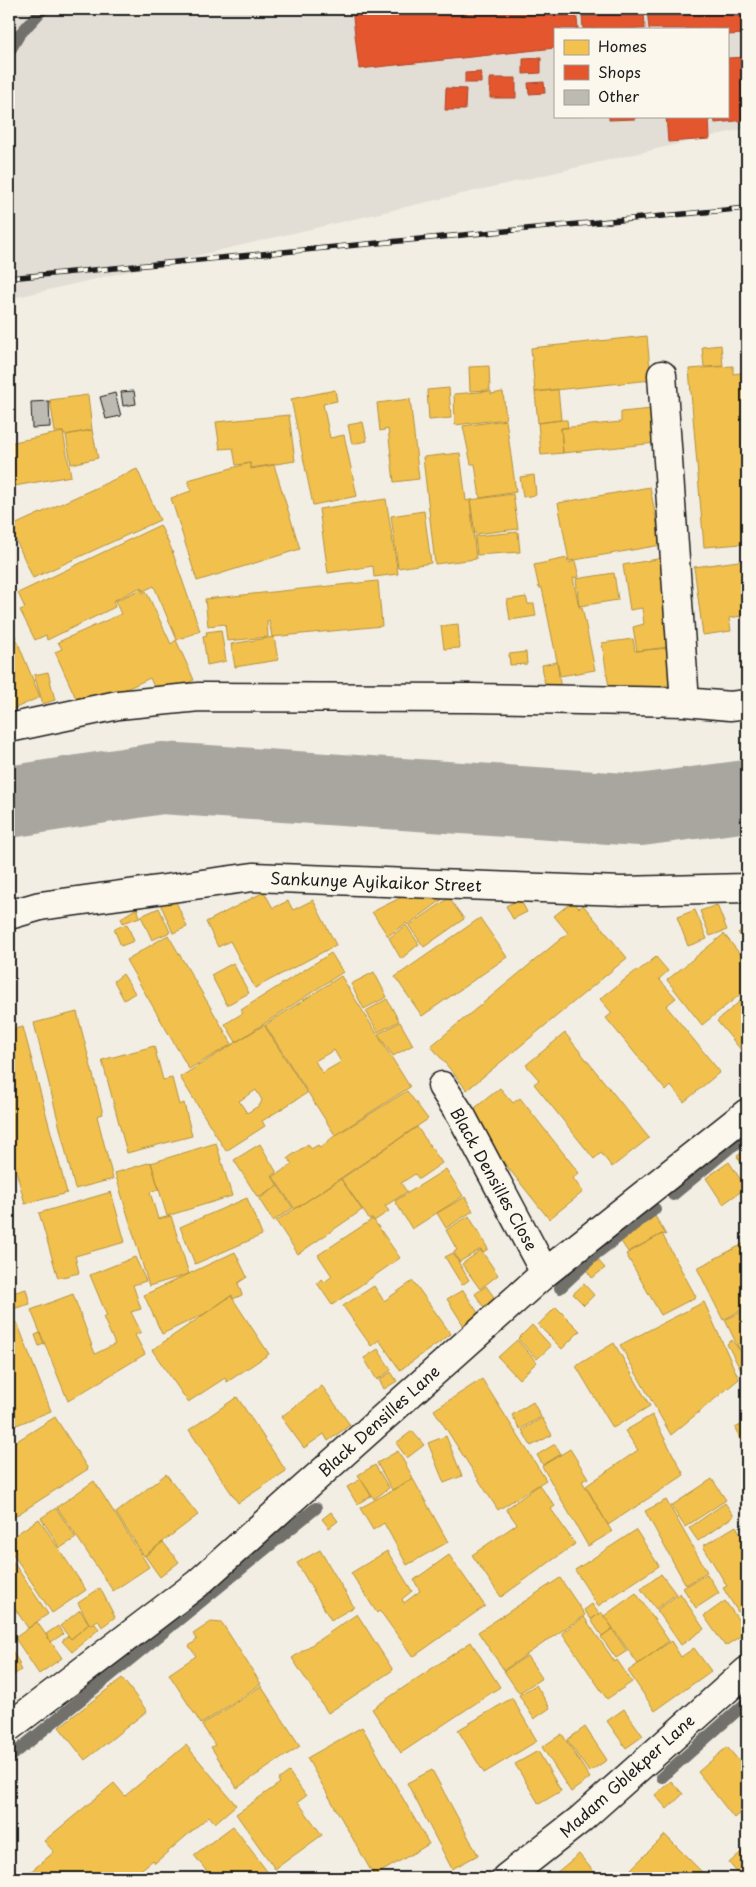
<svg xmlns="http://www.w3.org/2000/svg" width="756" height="1887" viewBox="0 0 756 1887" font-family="'Playpen Sans',sans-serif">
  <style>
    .built { fill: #e2ded5; fill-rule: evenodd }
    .homes { fill: #f2c14e; stroke: #b2903f; fill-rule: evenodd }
    .shops { fill: #e4572e; stroke: #a84529 }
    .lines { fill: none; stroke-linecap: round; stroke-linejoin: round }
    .stream { stroke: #716f6b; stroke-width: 12 }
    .river { stroke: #a9a6a0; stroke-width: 72 }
    .building { fill: #bdbab1; stroke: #1c1c1c }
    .street-casing { stroke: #1c1c1c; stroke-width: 31 }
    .street { stroke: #fbf7ec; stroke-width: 28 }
    .rail-casing { stroke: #1c1c1c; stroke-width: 5.5 }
    .rail { stroke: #fbf7ec; stroke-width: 4; stroke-dasharray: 11; stroke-linecap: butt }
    .labels { text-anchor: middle; stroke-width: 5; stroke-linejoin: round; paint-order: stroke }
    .street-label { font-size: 16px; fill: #1c1c1c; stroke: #fbf7ec }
  </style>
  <rect width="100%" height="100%" fill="#f2eee4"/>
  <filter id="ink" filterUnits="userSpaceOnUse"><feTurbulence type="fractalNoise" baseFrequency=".02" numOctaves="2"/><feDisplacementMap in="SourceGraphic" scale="10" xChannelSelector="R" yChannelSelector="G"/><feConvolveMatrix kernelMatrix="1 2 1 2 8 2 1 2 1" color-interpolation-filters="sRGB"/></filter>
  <g filter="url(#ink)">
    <path class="built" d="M9 9H747V128L9 299ZM555 29H727V116H555Z"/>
    <path class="homes" d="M647 336 651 380 535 392 531 348Z
      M721 345 723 366 704 367 702 347Z
      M489 366 490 390 470 391 469 367Z
      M733 366V374L747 372V554L743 555 742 544 704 547 689 369Z
      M449 388 451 418 429 420 427 390Z
      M558 389 561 420 538 423 535 392Z
      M335 390 337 401 323 404 330 438 344 435 357 496 313 505 291 399Z
      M491 391V394L503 392 506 419 455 425 454 394Z
      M88 395 92 430 64 435 63 432H55L50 400Z
      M410 399 419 479 394 482 388 429 380 431 377 403Z
      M652 409 656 443 563 453 561 428 621 422V412Z
      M289 415 295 461 251 468 250 463 236 465 233 448 220 449 216 422Z
      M506 420 516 492 480 498 475 464H471L463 426Z
      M561 420H567L568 428H561L563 453 541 455 538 423Z
      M363 422 367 441 352 444 348 425Z
      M92 430 98 458 71 464 66 435Z
      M63 432 71 476 9 487V443Z
      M460 453 466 501 470 500 476 559 435 564 423 457Z
      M250 463 251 469 274 465 300 549 197 581 171 498 191 491 188 480Z
      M137 469 160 520 33 578 10 527Z
      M534 475 536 495 523 497 520 477Z
      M650 487 661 545 569 561 558 503Z
      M513 494 518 529 475 534 470 500Z
      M386 499 398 574 374 577 373 566 328 573 319 509Z
      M424 511 431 563 398 568 391 516Z
      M160 525 171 548 200 631 177 640 154 586 143 591 141 587 113 601 115 607 47 640 46 635 35 640 20 610 25 608 18 593Z
      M518 532 520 552 477 555 475 536Z
      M567 558 568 563 575 561 579 577 573 578 579 607H582L595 670 560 676 542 588H539L534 565Z
      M663 558 676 646 637 651 633 627 644 624 642 608 630 610 623 565Z
      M746 560 747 615 729 618 731 631 703 635 694 567Z
      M614 573 618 600 579 606 576 579Z
      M378 581 382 626 272 637 269 620 267 621 268 637 227 641 225 624 208 626 205 599Z
      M142 589 143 593 146 591 171 644 176 640 194 680 158 696 150 678 90 706 79 705 55 652 62 649 58 642 121 614 115 601Z
      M526 597 528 604H534L536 616 510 620 507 600Z
      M9 621 40 697 9 711Z
      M458 624 460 648 444 649 441 626Z
      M221 630 226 661 207 665 203 636 207 635 206 632Z
      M274 637 278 660 235 667 231 644Z
      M633 639 635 651 669 648 674 684 610 694 602 643Z
      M526 652 527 664 510 665 509 654Z
      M557 662 561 690 546 692 542 665Z
      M48 672 55 700 43 704 34 675Z
      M171 890 187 927 173 933 157 896Z
      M264 892 273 908 288 901 293 910 313 900 336 945 255 988 230 941 218 947 206 922Z
      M406 895 447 896 408 925 406 923 388 936 372 912Z
      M449 898 464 919 424 947 409 926Z
      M520 899 527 912 513 919 506 906Z
      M573 901 579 908 583 905 627 958 467 1090 431 1046 568 933 554 916Z
      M717 905 727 930 710 936 700 911Z
      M137 908 140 917 123 923 121 918Z
      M159 908 170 932 152 940 141 916Z
      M695 910 707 939 688 946 677 917Z
      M480 918 507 957 422 1016 395 977Z
      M127 924 134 941 121 946 114 929Z
      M406 925 419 944 401 959 389 938Z
      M747 925V943L738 933Z
      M724 934 747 963V989L702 1025 667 980Z
      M168 935 232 1044 189 1069 126 960Z
      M331 953 343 972 236 1042 225 1024 243 1013 241 1010Z
      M656 957 668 971 659 979 676 998 666 1006 720 1072 684 1102 671 1086 666 1091 606 1018 612 1013 600 999 637 970 638 971Z
      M233 963 249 993 227 1005 211 975Z
      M374 972 387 997 364 1009 351 984Z
      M123 974 135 993 124 1000 114 981Z
      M341 976 410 1087 335 1135 265 1025ZM334 1050 341 1062 322 1073 315 1061Z
      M747 995V1057L717 1021Z
      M387 999 399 1021 378 1032 366 1011Z
      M77 1012 103 1114 97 1116 113 1179 75 1189 34 1023Z
      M400 1022 413 1045 393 1056 378 1034Z
      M264 1025 307 1093 262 1121 265 1126 226 1151 180 1077ZM256 1090 262 1100 260 1105 247 1113 239 1101Z
      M23 1027 67 1193 25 1204 9 1144V1030Z
      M565 1033 649 1138 612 1167 601 1153 594 1159 534 1084 539 1080 526 1065Z
      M154 1046 163 1080 172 1078 179 1105 184 1103 192 1136 127 1153 102 1060Z
      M500 1088 513 1103 520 1098 579 1173 573 1178 583 1192 549 1219 466 1115Z
      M407 1091 428 1119 295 1209 273 1177 292 1164 288 1158 308 1144 311 1149 318 1145 320 1148 333 1137Z
      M417 1127 442 1163 419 1179 415 1174 401 1183 407 1192 385 1206 389 1211 374 1221 372 1218 370 1220 341 1179Z
      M216 1143 232 1196 167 1216 151 1163Z
      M260 1144 277 1173 272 1176 278 1186 258 1198 234 1160Z
      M747 1150V1173L737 1156Z
      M151 1162 159 1189 150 1192 158 1219 171 1216 189 1274 149 1286 115 1173Z
      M729 1162 746 1188 723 1204 706 1178Z
      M446 1169 463 1196 412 1229 395 1201Z
      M341 1179 362 1210 298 1254 276 1221Z
      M278 1186 293 1208 273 1221 259 1199Z
      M111 1192 125 1242 75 1256 79 1273 58 1278 39 1213Z
      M465 1197 473 1211 446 1228 437 1213Z
      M247 1198 262 1235 195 1264 180 1227Z
      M469 1216 488 1249 482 1253 481 1249 459 1262 454 1252 457 1250 446 1230Z
      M655 1216 666 1235 662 1234 628 1252 620 1240Z
      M373 1219 400 1258 332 1305 317 1283 322 1279 325 1282 332 1276 318 1255Z
      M662 1234 696 1297 661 1315 626 1254Z
      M747 1242V1307L723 1320 697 1268Z
      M481 1250 498 1275 480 1289 462 1264Z
      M235 1252 247 1277 238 1283 242 1295 233 1299 232 1295 204 1314 162 1334 144 1295Z
      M453 1253 469 1280 462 1285 445 1257Z
      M135 1257 146 1281 133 1285 141 1309 131 1312 141 1332 135 1335 145 1354 68 1401 31 1310 73 1294 95 1354 115 1344 103 1317 107 1316 90 1275Z
      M596 1258 605 1268 592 1278 585 1268Z
      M413 1281 451 1334 400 1370 379 1340 371 1346 343 1306 374 1286 384 1301Z
      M584 1284 594 1295 584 1305 573 1294Z
      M486 1286 497 1301 485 1309 475 1294Z
      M26 1289 30 1304 9 1310V1294Z
      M463 1290 480 1316 464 1326 447 1299Z
      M231 1296 269 1354 227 1382 225 1378 188 1402 152 1350Z
      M704 1302 739 1379 671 1435 620 1345Z
      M556 1307 580 1331 562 1349 538 1325Z
      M747 1309V1345L739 1349 725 1320Z
      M17 1322 51 1411 9 1428V1325Z
      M532 1325 551 1346 537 1359 518 1339Z
      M40 1333 44 1344 39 1346 35 1335Z
      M517 1340 537 1362 519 1379 498 1357Z
      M732 1340 740 1351 747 1348V1376L745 1378 727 1344Z
      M614 1343 650 1406 613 1428 576 1366Z
      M378 1349 391 1370 377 1380 364 1358Z
      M391 1372 397 1381 384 1389 379 1380Z
      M482 1379 546 1480 498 1510 434 1410Z
      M322 1386 350 1425 328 1441 324 1434 304 1448 281 1417Z
      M237 1397 286 1471 238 1503 189 1430Z
      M533 1402 541 1417 520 1429 512 1415Z
      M652 1415 684 1475 608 1525 586 1486 638 1450 625 1431Z
      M55 1417 88 1469 9 1520V1446Z
      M542 1418 552 1435 531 1446 522 1430Z
      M747 1422V1453L735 1428Z
      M412 1431 424 1445 407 1458 396 1443Z
      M446 1436 462 1476 444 1483 428 1443Z
      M555 1444 561 1454 543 1465 537 1455Z
      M570 1449 588 1478 582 1481 612 1532 588 1546 542 1466Z
      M398 1451 413 1478 392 1490 377 1463Z
      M375 1465 389 1488 374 1499 358 1475Z
      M166 1474 198 1515 144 1556 116 1513Z
      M361 1479 371 1496 357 1504 347 1487Z
      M413 1479 448 1542 407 1565 384 1523 373 1530 360 1508Z
      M712 1479 726 1500 685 1527 671 1506Z
      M94 1481 149 1567 113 1591 57 1507Z
      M539 1485 555 1506 551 1509 575 1544 501 1597 472 1555 517 1524 506 1509Z
      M666 1500 707 1572 686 1585 645 1511Z
      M725 1503 734 1516 698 1541 689 1528Z
      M56 1508 76 1538 60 1548 41 1518Z
      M331 1512 338 1521 329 1528 322 1519Z
      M39 1519 86 1590 52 1613 9 1548V1539Z
      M736 1526 747 1545V1618L742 1610 738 1612 723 1588 727 1586 703 1546Z
      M636 1530 659 1566 598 1606 575 1570Z
      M163 1542 179 1562 160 1577 145 1556Z
      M320 1550 354 1607 331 1620 297 1563Z
      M387 1551 412 1591 402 1599 404 1603 420 1591 414 1580 449 1555 485 1606 413 1657 383 1615 379 1611 377 1613 351 1573Z
      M9 1556 48 1614 28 1628 9 1600Z
      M661 1574 676 1594 656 1609 641 1589Z
      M707 1574 719 1593 696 1608 683 1588Z
      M560 1578 585 1615 504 1670 478 1632Z
      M100 1588 115 1617 102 1627 98 1620 90 1625 78 1603Z
      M636 1593 669 1641 638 1664 604 1616Z
      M680 1593 704 1629 681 1645 657 1610Z
      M725 1601 747 1632 725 1646 704 1616Z
      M592 1604 599 1614 591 1619 584 1610Z
      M80 1610 89 1624 71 1639 60 1626Z
      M601 1612 613 1628 602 1636 591 1620Z
      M357 1614 393 1670 328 1713 292 1658Z
      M584 1617 615 1662 617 1660 632 1682 607 1699 562 1633Z
      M37 1622 62 1658 39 1674 15 1638Z
      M211 1622 222 1623 261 1684 201 1724 169 1674 196 1656 189 1646 197 1640 193 1634Z
      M89 1624H95L99 1629 72 1652 62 1641 68 1636 71 1639Z
      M58 1626 63 1634 51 1642 46 1634Z
      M612 1629 627 1651 616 1658 601 1637Z
      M671 1641 681 1657 694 1648 711 1671 655 1711 628 1671Z
      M471 1642 500 1687 401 1753 372 1709Z
      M9 1646 20 1664 18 1665 21 1670 12 1676 9 1673Z
      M527 1656 542 1678 519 1693 504 1671Z
      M122 1678 147 1711 85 1760 59 1727Z
      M536 1685 550 1708 534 1719 519 1695Z
      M261 1686 300 1746 237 1788 211 1747 215 1745 202 1725Z
      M512 1698 537 1741 484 1773 458 1730Z
      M624 1709 643 1736 626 1748 607 1721Z
      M362 1727 429 1844 374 1876 307 1758Z
      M585 1727 607 1760 589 1772 567 1740Z
      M562 1734 590 1778 571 1792 542 1747Z
      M186 1745 236 1805 215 1823 209 1816 155 1863 153 1860 131 1878H23L54 1852 44 1841 114 1783 125 1796Z
      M727 1747 747 1770V1807L734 1818 698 1772Z
      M538 1751 561 1791 539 1804 515 1764Z
      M432 1770 478 1855 452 1869 407 1783Z
      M289 1772 306 1796 298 1802 322 1835 275 1869 236 1814 280 1783 278 1780Z
      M671 1781 683 1794 667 1809 655 1795Z
      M233 1826 272 1878H212L194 1855Z
      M665 1835 708 1878H641L631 1869Z
      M747 1847V1878H742L729 1863Z
      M579 1854 599 1878H550Z"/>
    <path class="shops" d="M352 9H576L578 29H555V48L359 69Z
      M595 9H638L595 12Z
      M647 9H747V34L727 35V29H649Z
      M644 11 645 29H583L582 16Z
      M747 57V120L715 123 714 116H727V58Z
      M541 58V73L523 74V59Z
      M481 72V83H465V73Z
      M490 78H516V98H490Z
      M544 82 545 93 529 94 528 83Z
      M446 88 466 89 465 110H445Z
      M609 116H635V119L609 120Z
      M666 116H709L710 139 668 142Z"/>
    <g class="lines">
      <path class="stream" d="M9 52 19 35 43 9
        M673 1195 731 1147 747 1137
        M560 1288 597 1253 655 1209
        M9 1758 316 1508
        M662 1777 747 1702"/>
      <path class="river" d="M9 802 162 778 640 810 747 796"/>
    </g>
    <path class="building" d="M134 391 136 404 123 406 121 392Z
      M115 393 121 416 106 419 100 397Z
      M49 401 50 427 32 428 31 402Z"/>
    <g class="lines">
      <defs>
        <path id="street" d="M662 375 685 702
          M9 728 118 705 199 697 471 698 685 702 730 706 747 704
          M9 915 40 906 253 877 621 891 747 888
          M442 1086 462 1117 545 1273
          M9 1727 197 1584 545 1273 747 1113
          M506 1878 581 1819 747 1671"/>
      </defs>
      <use href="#street" class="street-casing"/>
      <use href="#street" class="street"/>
      <defs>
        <path id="rail" d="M9 278 747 208"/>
      </defs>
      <use href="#rail" class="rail-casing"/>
      <use href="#rail" class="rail"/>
    </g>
  </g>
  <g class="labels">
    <g class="street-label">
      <text transform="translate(376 882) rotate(2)" y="6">Sankunye Ayikaikor Street</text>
      <text transform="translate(494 1179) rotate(61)" y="6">Black Densilles Close</text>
      <text transform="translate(379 1421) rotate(-42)" y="6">Black Densilles Lane</text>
      <text transform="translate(627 1776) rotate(-42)" y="6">Madam Gblekper Lane</text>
    </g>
  </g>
  <rect width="756" height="1887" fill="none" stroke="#fbf7ec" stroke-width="30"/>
  <rect x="15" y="15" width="726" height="1857" fill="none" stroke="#1c1c1c" stroke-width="2" filter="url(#ink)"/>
  <rect x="554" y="28" width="175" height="90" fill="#fbf7ec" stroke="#a29f99"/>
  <rect x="564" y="40" width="25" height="15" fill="#f2c14e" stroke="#a29f99"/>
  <text x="598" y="52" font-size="15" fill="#1c1c1c">Homes</text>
  <rect x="564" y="65" width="25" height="15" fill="#e4572e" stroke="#a29f99"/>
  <text x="598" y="78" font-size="15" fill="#1c1c1c">Shops</text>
  <rect x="564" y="90" width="25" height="15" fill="#bdbab1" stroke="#a29f99"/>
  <text x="598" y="102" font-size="15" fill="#1c1c1c">Other</text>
</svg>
